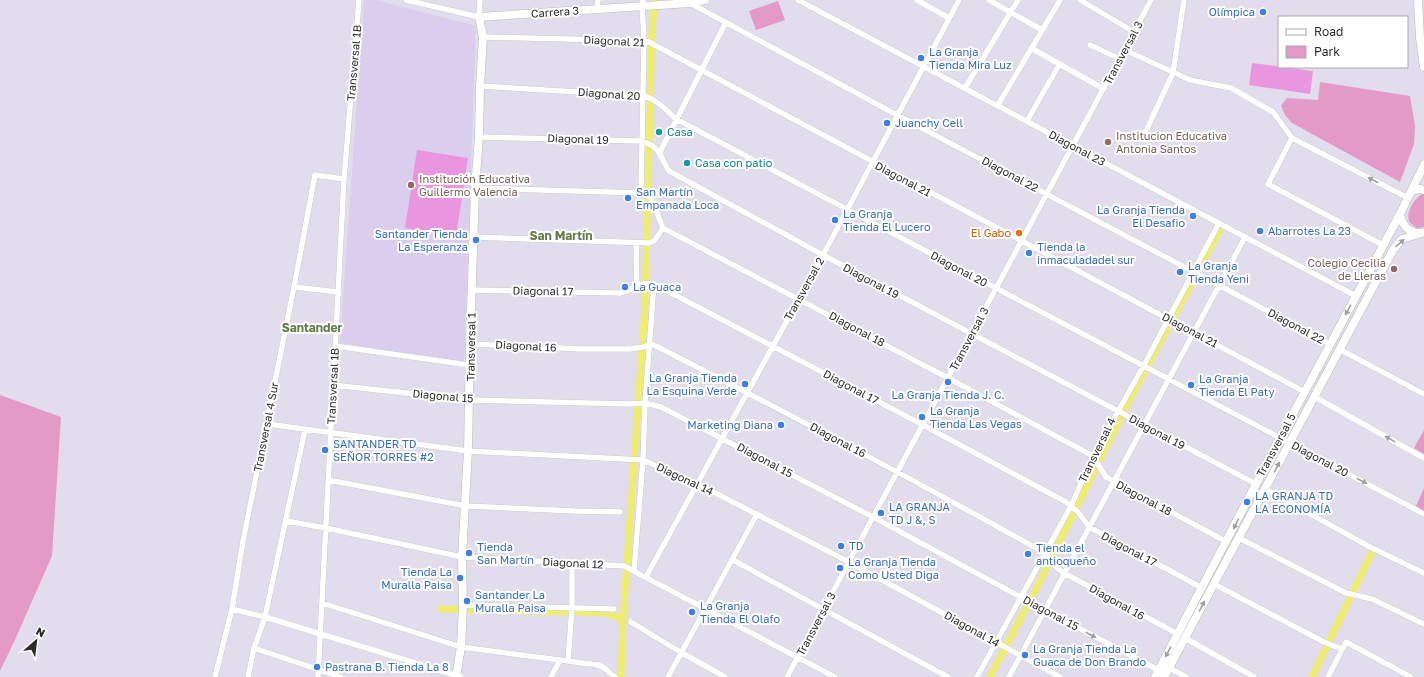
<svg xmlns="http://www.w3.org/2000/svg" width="1424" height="677" viewBox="0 0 1424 677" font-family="'Golos Text',sans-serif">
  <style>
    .education { fill: #dacdee }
    .green { fill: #e39ac7 }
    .pitch { fill: #ea96de }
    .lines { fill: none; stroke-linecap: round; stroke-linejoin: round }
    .canal { stroke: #efed71; stroke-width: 7 }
    .street-casing { stroke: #b4bbad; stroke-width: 6 }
    .secondary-casing { stroke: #b4bbad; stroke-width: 9 }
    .street { stroke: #fff; stroke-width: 5.5 }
    .secondary { stroke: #fff; stroke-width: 8 }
    .oneway { fill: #a0a0a0 }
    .shop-dot { fill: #3f7fe0; stroke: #fff; stroke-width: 1.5 }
    .culture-dot { fill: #0f9aa8; stroke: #fff; stroke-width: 1.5 }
    .education-dot { fill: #8d6e63; stroke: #fff; stroke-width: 1.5 }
    .food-dot { fill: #e8710a; stroke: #fff; stroke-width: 1.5 }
    .labels { text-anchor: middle; stroke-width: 4; stroke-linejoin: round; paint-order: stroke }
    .street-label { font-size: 11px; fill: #2b2b2b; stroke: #fff }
    .shop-label { font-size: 11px; fill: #366cbe; stroke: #fff; text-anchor: start }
    .culture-label { font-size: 11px; fill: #0d838f; stroke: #fff; text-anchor: start }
    .education-label { font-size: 11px; fill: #785e54; stroke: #fff; text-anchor: start }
    .food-label { font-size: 11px; fill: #c56008; stroke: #fff; text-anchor: end }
    .neighbourhood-label { font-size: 12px; font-weight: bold; fill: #627c4b; stroke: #fff }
  </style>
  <rect width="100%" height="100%" fill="#e2dded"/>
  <path class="education" d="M364 0H376L476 26 464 362 340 343Z"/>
  <path class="green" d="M778 1 785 20 756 30 749 11Z
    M1320 82 1410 96 1415 126 1414 144 1400 182 1292 123 1285 115 1281 106 1287 98 1318 100Z
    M1422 194H1424V227L1417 228 1409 222C1406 212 1413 200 1422 194Z
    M0 395 61 417 52 556 14 642 0 671Z
    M1424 430V454L1414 448Z
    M1424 488V511L1416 506Z"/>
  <path class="pitch" d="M1252 63 1313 71 1310 94 1249 85Z
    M417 150 468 158 456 236 405 228Z"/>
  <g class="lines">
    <path class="canal" d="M441 609 607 613 623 620
      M621 677 623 620 645 305 652 30 655 0
      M990 677 1038 585 1131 397 1222 226
      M1312 677 1372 552"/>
    <defs>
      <path id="street" d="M406 0 479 17 480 0
        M798 0 1356 296
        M917 0 949 18
        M989 0 1042 30
        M1080 0 1134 32
        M690 3 897 115 1330 344
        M597 10 598 0
        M483 37 644 41 649 42 1305 392
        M1090 45 1120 59
        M1031 48 1104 89
        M1125 50 1190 80 1231 88 1273 112 1292 138 1408 198
        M480 86 643 96C657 99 666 110 676 119L1424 514
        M965 88 1018 0
        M998 105 1060 0
        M1027 121 1059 65
        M1144 135 1173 73 1184 0
        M479 137 641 141C662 147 659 156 669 171L823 255 1256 484
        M1292 138 1268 184 1383 245
        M660 152 726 22
        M475 188 643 193 651 198 663 228 948 378 1093 456 1106 477 1227 542
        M641 193 644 41 642 6 643 0
        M473 237 649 243 654 241 663 228
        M636 243 637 286
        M294 287 338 292
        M472 290 620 293C634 290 639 281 654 284L923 425 1066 502 1079 513 1089 527 1202 588
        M470 344 582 349H629L644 347 648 345H654C786 412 916 481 1045 553L1057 568 1064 573 1178 634
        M335 346 469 365
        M1341 350 1424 394
        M333 385 470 400 629 404 645 403 661 407 873 517 1037 606 1162 672
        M1315 397 1424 458
        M267 424 468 451 643 460 698 484 849 562 1060 677
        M328 480 466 506 575 511 620 512
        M1265 489 1370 547 1424 573
        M286 521 326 528 462 557 624 566 835 677
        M1239 538 1346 593 1372 599 1424 624
        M733 560 948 677
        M634 571 643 460 645 403 654 284
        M646 577 823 255 959 0
        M1214 584 1324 642 1342 649
        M322 603 461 647 598 665C608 668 608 673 615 677
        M463 605 614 609
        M232 609 265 617 461 677
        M631 622 682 653 725 677
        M1185 638 1254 677
        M254 648 341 677
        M568 661 572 608V563
        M1166 666 1186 677
        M215 677 232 609 243 541 294 287 315 175 344 179
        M248 677 254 648 265 617 305 430
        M318 677 344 179 359 0
        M551 677 560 660
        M668 677 757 514
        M787 677 1151 0
        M977 677 1071 506 1093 456 1144 365 1219 223
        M1009 677 1245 237
        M1328 677 1346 642 1411 677"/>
      <path id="secondary" d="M1418 0 1420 38 1424 67
        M1412 191 1419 189 1424 190
        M1400 214C1402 225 1407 231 1418 233
        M456 677 461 647 463 606 462 557 468 451 470 344 475 188 479 137 480 86 483 37 479 17 690 3 705 0
        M1155 677 1280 438 1400 214 1424 165
        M1164 677 1393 250 1402 239 1424 232"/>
    </defs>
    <use href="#street" class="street-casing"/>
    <use href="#secondary" class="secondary-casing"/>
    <use href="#street" class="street"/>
    <use href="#secondary" class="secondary"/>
  </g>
  <defs><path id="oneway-solid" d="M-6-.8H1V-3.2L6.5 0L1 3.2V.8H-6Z"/></defs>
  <g class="oneway">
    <use href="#oneway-solid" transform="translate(1373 180) rotate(-153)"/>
    <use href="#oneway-solid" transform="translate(1400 243) rotate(-41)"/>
    <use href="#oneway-solid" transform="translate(1348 310) rotate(119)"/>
    <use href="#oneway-solid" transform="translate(1390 439) rotate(-151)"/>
    <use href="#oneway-solid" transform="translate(1277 467) rotate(-62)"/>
    <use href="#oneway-solid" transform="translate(1362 481) rotate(28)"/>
    <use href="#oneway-solid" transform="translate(1236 524) rotate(117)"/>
    <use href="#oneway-solid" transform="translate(1202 606) rotate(-62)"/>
    <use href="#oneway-solid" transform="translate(1091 635) rotate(28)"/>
    <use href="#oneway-solid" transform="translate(1168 652) rotate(118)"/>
  </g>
  <g class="shop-dot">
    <circle cx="1263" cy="12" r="4"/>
    <circle cx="921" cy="58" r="4"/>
    <circle cx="887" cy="123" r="4"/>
    <circle cx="628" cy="198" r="4"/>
    <circle cx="1193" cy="216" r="4"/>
    <circle cx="835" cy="220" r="4"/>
    <circle cx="1260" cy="231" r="4"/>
    <circle cx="476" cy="240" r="4"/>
    <circle cx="1029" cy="253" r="4"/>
    <circle cx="1180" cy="272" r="4"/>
    <circle cx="625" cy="287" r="4"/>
    <circle cx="948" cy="382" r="4"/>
    <circle cx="745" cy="384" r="4"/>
    <circle cx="1191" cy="385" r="4"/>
    <circle cx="922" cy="417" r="4"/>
    <circle cx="781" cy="425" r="4"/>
    <circle cx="325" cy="450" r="4"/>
    <circle cx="1247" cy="502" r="4"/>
    <circle cx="881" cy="513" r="4"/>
    <circle cx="841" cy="546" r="4"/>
    <circle cx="469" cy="553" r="4"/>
    <circle cx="1028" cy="554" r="4"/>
    <circle cx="840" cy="568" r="4"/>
    <circle cx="460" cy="578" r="4"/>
    <circle cx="467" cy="601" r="4"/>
    <circle cx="692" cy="612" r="4"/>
    <circle cx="1025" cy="655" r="4"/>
    <circle cx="317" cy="667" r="4"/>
  </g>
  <g class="culture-dot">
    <circle cx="659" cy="132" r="4"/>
    <circle cx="687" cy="163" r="4"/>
  </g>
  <g class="education-dot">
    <circle cx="1108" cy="142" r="4"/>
    <circle cx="411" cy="185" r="4"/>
    <circle cx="1394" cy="269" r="4"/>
  </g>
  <circle class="food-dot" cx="1019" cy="233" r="4"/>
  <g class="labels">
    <g class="street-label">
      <text transform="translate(555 12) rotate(-4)" y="4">Carrera 3</text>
      <text transform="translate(614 41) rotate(3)" y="4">Diagonal 21</text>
      <text transform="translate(1123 53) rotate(-62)" y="4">Transversal 3</text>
      <text transform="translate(354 63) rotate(-85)" y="4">Transversal 1B</text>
      <text transform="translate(609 94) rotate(4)" y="4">Diagonal 20</text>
      <text transform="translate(578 139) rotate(2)" y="4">Diagonal 19</text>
      <text transform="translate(1077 148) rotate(28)" y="4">Diagonal 23</text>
      <text transform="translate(1010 174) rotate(28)" y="4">Diagonal 22</text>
      <text transform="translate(903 179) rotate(28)" y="4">Diagonal 21</text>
      <text transform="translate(959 269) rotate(28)" y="4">Diagonal 20</text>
      <text transform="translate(871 281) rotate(28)" y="4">Diagonal 19</text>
      <text transform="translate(804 289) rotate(-61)" y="4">Transversal 2</text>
      <text transform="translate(543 291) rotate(1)" y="4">Diagonal 17</text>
      <text transform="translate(1296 326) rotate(28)" y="4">Diagonal 22</text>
      <text transform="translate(857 329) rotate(28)" y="4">Diagonal 18</text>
      <text transform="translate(1190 330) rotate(28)" y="4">Diagonal 21</text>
      <text transform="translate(969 339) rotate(-62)" y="4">Transversal 3</text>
      <text transform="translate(526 346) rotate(3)" y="4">Diagonal 16</text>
      <text transform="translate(471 347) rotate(-89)" y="4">Transversal 1</text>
      <text transform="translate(333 386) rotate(-87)" y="4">Transversal 1B</text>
      <text transform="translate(851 387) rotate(28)" y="4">Diagonal 17</text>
      <text transform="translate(443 396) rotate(5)" y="4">Diagonal 15</text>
      <text transform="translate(266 427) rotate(-79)" y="4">Transversal 4 Sur</text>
      <text transform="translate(1157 432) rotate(28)" y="4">Diagonal 19</text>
      <text transform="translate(838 440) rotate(28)" y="4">Diagonal 16</text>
      <text transform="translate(1276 445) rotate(-62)" y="4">Transversal 5</text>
      <text transform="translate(1097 450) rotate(-64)" y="4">Transversal 4</text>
      <text transform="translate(1320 459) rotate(28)" y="4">Diagonal 20</text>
      <text transform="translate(765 460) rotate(28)" y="4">Diagonal 15</text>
      <text transform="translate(685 479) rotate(25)" y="4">Diagonal 14</text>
      <text transform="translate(1144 498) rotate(28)" y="4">Diagonal 18</text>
      <text transform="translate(1129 549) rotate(28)" y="4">Diagonal 17</text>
      <text transform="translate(573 563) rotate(3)" y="4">Diagonal 12</text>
      <text transform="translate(1117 602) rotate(29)" y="4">Diagonal 16</text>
      <text transform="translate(1051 613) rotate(28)" y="4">Diagonal 15</text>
      <text transform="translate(816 624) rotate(-62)" y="4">Transversal 3</text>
      <text transform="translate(972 629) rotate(29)" y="4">Diagonal 14</text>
    </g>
    <g class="shop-label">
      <text x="1255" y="16" text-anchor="end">Olímpica</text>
      <text x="929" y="56">La Granja<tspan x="929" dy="13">Tienda Mira Luz</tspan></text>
      <text x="895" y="127">Juanchy Cell</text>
      <text x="636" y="196">San Martín<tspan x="636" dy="13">Empanada Loca</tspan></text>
      <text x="1185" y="214" text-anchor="end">La Granja Tienda<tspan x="1185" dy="13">El Desafio</tspan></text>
      <text x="843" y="218">La Granja<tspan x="843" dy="13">Tienda El Lucero</tspan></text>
      <text x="1268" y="235">Abarrotes La 23</text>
      <text x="468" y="238" text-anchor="end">Santander Tienda<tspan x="468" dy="13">La Esperanza</tspan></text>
      <text x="1037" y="251">Tienda la<tspan x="1037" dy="13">inmaculadadel sur</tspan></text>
      <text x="1188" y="270">La Granja<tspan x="1188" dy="13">Tienda Yeni</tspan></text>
      <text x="633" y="291">La Guaca</text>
      <text x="737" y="382" text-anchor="end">La Granja Tienda<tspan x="737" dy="13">La Esquina Verde</tspan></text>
      <text x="1199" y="383">La Granja<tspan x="1199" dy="13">Tienda El Paty</tspan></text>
      <text x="948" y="399" text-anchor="middle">La Granja Tienda J. C.</text>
      <text x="930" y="415">La Granja<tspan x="930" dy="13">Tienda Las Vegas</tspan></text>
      <text x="773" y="429" text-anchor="end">Marketing Diana</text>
      <text x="333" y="448">SANTANDER TD<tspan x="333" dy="13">SEÑOR TORRES #2</tspan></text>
      <text x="1255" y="500">LA GRANJA TD<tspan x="1255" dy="13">LA ECONOMÍA</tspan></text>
      <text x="889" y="511">LA GRANJA<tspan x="889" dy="13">TD J &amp;, S</tspan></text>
      <text x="849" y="550">TD</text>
      <text x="477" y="551">Tienda<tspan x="477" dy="13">San Martín</tspan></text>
      <text x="1036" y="552">Tienda el<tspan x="1036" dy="13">antioqueño</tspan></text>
      <text x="848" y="566">La Granja Tienda<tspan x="848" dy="13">Como Usted Diga</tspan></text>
      <text x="452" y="576" text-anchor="end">Tienda La<tspan x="452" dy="13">Muralla Paisa</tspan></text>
      <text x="475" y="599">Santander La<tspan x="475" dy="13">Muralla Paisa</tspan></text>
      <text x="700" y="610">La Granja<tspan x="700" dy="13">Tienda El Olafo</tspan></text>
      <text x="1033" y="653">La Granja Tienda La<tspan x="1033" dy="13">Guaca de Don Brando</tspan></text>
      <text x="325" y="671">Pastrana B. Tienda La 8</text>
    </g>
    <g class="culture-label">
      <text x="667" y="136">Casa</text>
      <text x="695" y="167">Casa con patio</text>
    </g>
    <g class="education-label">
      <text x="1116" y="140">Institucion Educativa<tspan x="1116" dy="13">Antonia Santos</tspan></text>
      <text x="419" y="183">Institución Educativa<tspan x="419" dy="13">Guillermo Valencia</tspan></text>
      <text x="1386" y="267" text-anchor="end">Colegio Cecilia<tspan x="1386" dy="13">de Lleras</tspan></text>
    </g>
    <g class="food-label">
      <text x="1011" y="237">El Gabo</text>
    </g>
    <g class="neighbourhood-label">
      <text x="561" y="240">San Martín</text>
      <text x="312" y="332">Santander</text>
    </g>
  </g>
  <rect x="1278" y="16" width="130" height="52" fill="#ffffff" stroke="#aaaaaa"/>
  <rect x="1286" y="29" width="20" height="6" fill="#ffffff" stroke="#aaaaaa"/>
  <text x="1314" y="36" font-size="12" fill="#2b2b2b">Road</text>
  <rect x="1286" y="46" width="20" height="12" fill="#e39ac7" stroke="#aaaaaa"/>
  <text x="1314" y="56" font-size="12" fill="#2b2b2b">Park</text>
  <g transform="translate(36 641) rotate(28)" stroke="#ffffff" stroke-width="3" paint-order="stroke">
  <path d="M0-3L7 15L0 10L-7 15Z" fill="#2b2b2b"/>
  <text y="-6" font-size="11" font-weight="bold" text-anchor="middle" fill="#2b2b2b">N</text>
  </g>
</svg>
